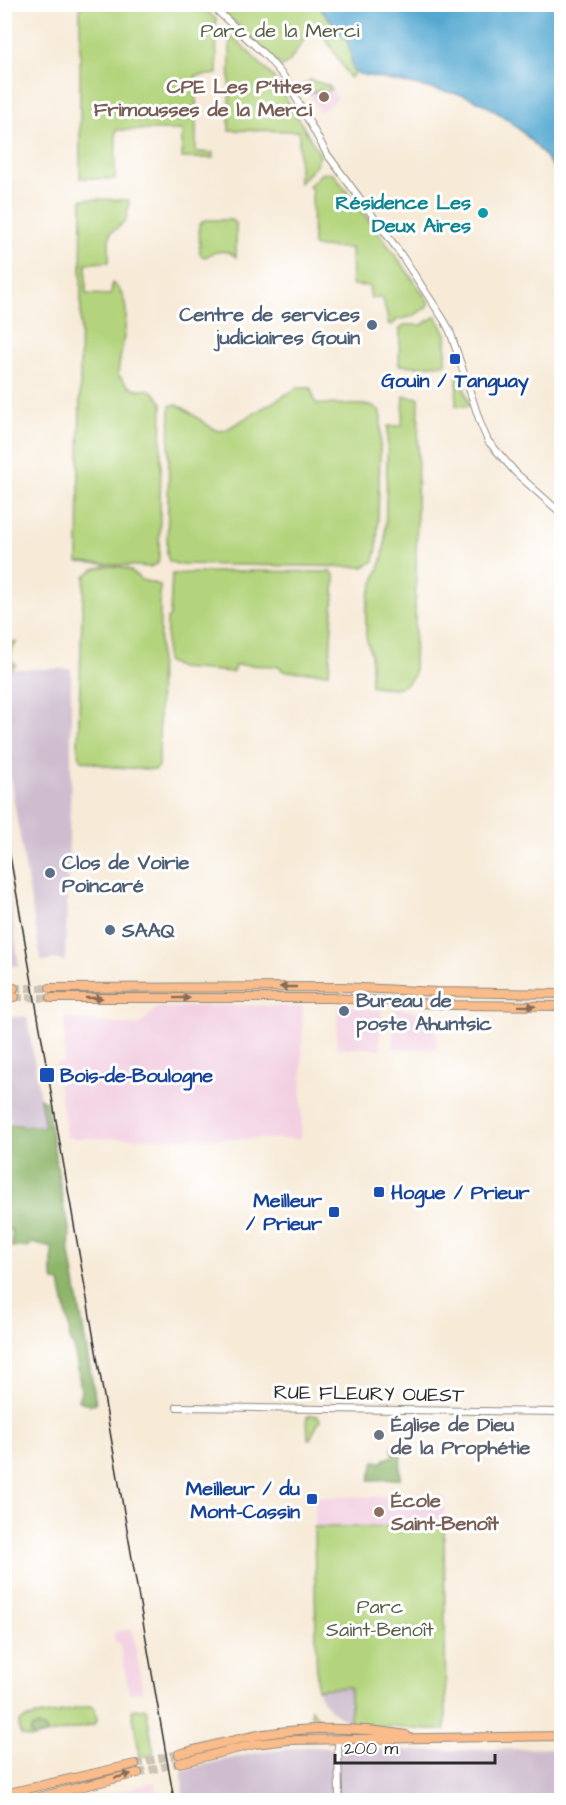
<svg xmlns="http://www.w3.org/2000/svg" width="566" height="1805" viewBox="0 0 566 1805" font-family="'Architects Daughter',sans-serif">
  <style>
    .built { fill: #f2cfe1 }
    .industrial { fill: #cfbdcf }
    .green { fill: #b3d47b; stroke: #6f8053; stroke-width: 1.5 }
    .forest { fill: #8eb66b; stroke: #5c704b; stroke-width: 1.5 }
    .water { fill: #54a9d1; stroke: #406a7e; stroke-width: 1.5 }
    .lines { fill: none; stroke-linecap: round; stroke-linejoin: round }
    .major-tunnel { stroke: #cec4b5; stroke-width: 8; stroke-dasharray: 8 4; stroke-linecap: butt }
    .minor-casing { stroke: #918a81; stroke-width: 8 }
    .major-casing { stroke: #918a81; stroke-width: 10 }
    .minor { stroke: #fff; stroke-width: 6 }
    .major { stroke: #f9bc8a; stroke-width: 8 }
    .rail { stroke: #2b2b2b; stroke-width: 1.5 }
    .oneway { fill: #886c56 }
    .education-dot { fill: #8d6e63; stroke: #fff; stroke-width: 2 }
    .culture-dot { fill: #0f9aa8; stroke: #fff; stroke-width: 2 }
    .service-dot { fill: #5c6f8a; stroke: #fff; stroke-width: 2 }
    .transit-dot { fill: #1a4fb4; stroke: #fff; stroke-width: 2 }
    .worship-dot { fill: #6b7280; stroke: #fff; stroke-width: 2 }
    .labels { text-anchor: middle; stroke-width: 6; stroke-linejoin: round; paint-order: stroke }
    .park-label { font-size: 20px; fill: #545e43; stroke: #fff }
    .education-label { font-size: 20px; font-weight: bold; fill: #785e54; stroke: #fff; text-anchor: end }
    .culture-label { font-size: 20px; font-weight: bold; fill: #0d838f; stroke: #fff; text-anchor: end }
    .service-label { font-size: 20px; font-weight: bold; fill: #4e5e75; stroke: #fff; text-anchor: start }
    .transit-label { font-size: 20px; font-weight: bold; fill: #164399; stroke: #fff; text-anchor: start }
    .street-label { font-size: 20px; fill: #2b2b2b; stroke: #fff }
    .worship-label { font-size: 20px; font-weight: bold; fill: #5b616d; stroke: #fff; text-anchor: start }
  </style>
  <rect width="100%" height="100%" fill="#fff"/>
  <filter id="ink" filterUnits="userSpaceOnUse"><feTurbulence type="fractalNoise" baseFrequency=".0167" numOctaves="2"/><feDisplacementMap in="SourceGraphic" scale="12" xChannelSelector="R" yChannelSelector="G"/><feConvolveMatrix kernelMatrix="1 2 1 2 8 2 1 2 1" color-interpolation-filters="sRGB"/></filter>
  <filter id="wash" filterUnits="userSpaceOnUse"><feTurbulence type="fractalNoise" baseFrequency=".008" numOctaves="4" result="noise"/><feDisplacementMap in="SourceGraphic" scale="24" xChannelSelector="R" yChannelSelector="G"/><feGaussianBlur stdDeviation="1.35" result="paint"/><feColorMatrix in="noise" values="0 0 0 0 0 0 0 0 0 0 0 0 0 0 0 0 0 1.4 0 .05"/><feComposite in="paint" operator="in"/></filter>
  <g filter="url(#wash)">
    <rect width="100%" height="100%" fill="#f7ead7"/>
    <path class="built" d="M311 80 329 86 338 99 319 112 311 96 299 92 297 89Z
      M240 1005 303 1007 301 1139 67 1138 55 1064 64 1062 65 1018 137 1026 141 1024 156 1008Z
      M338 1007 381 1010 380 1049 336 1048Z
      M395 1009 436 1013 437 1049H393V1012Z
      M4 1078 11 1124 12 1230 4 1229Z
      M409 1493 414 1495 444 1496V1527H315V1497L403 1496Z
      M132 1629 143 1691 129 1693 120 1644 114 1640V1632Z
      M155 1782 159 1800H84Z"/>
    <path class="industrial" d="M4 669H71V778L65 961 52 959 50 961H41L5 748Z
      M5 872 19 966H5Z
      M4 1017H27L45 1127 11 1124 4 1078Z
      M350 1686 351 1703V1721L344 1720 330 1709 322 1700 317 1689Z
      M303 1747 421 1751 561 1748V1800H183L182 1770 255 1753Z"/>
    <path class="green" d="M80 5H200L216 19 217 74 196 76V152L213 153V158H182V130H116L115 179 80 178Z
      M216 5H317C327 17 341 30 348 44 353 54 349 65 355 73L350 78 320 29 305 38 289 62 282 67Z
      M234 37 274 78 320 155 317 164 299 183V131L229 130 230 40Z
      M311 80 329 86 331 89 324 94 321 90 311 93 308 88 304 90 302 86Z
      M322 173H333L402 264 428 301V306L413 316 397 320 392 325 388 324C388 314 384 308 383 298H371L369 286 352 285 351 248 315 247 313 245 312 190 309 186Z
      M82 199 129 200C127 220 128 221 111 232L109 239V262L86 263V294L111 295 112 283C139 301 119 349 118 375 121 378 125 383 129 386 145 395 148 380 162 403L159 556 158 563 150 567 78 562Z
      M205 220H231L236 223V257C226 248 215 251 205 257L200 255 199 225Z
      M436 316 446 334V364L417 366V368L416 366 399 365 400 329 404 325H422Z
      M459 375 460 376 470 406H456L457 377Z
      M297 388H311L315 402 318 404 371 405 379 410 381 418 377 548 374 561 364 567 177 564 169 561 167 555 170 406 176 404C189 409 210 430 219 431 221 431 227 429 229 428Z
      M404 396 419 398 414 675C402 693 390 687 371 686V654L366 637V611L369 595 382 560 385 543 388 426H402Z
      M106 566 120 567 130 570 142 580 160 585 159 766 155 770 112 767 81 760 78 750 82 613 85 576 94 569Z
      M236 571 332 572 335 577 329 673 283 671 279 666 235 665 233 672 179 668 166 661 167 619 170 616 172 574Z
      M4 642H17L11 649V660L16 665 11 669H5Z
      M4 1134 8 1212 5 1213H4Z
      M311 1415 318 1416 320 1420 310 1439 308 1438 307 1417Z
      M314 1527H444L446 1730C414 1731 383 1724 350 1725V1687L317 1689Z
      M90 1706 95 1708 97 1720 94 1725 30 1738 21 1735C19 1730 17 1725 21 1721 26 1717 55 1713 60 1713V1712Z
      M146 1708 154 1754 140 1757 132 1710Z
      M311 1709 325 1725 312 1726Z"/>
    <path class="forest" d="M40 1098 46 1102 65 1214 67 1216 70 1236 69 1248 96 1403 89 1405 78 1400 81 1391 79 1376 74 1347 70 1342 69 1327 60 1283 54 1281 52 1275V1248L32 1243 28 1247H12V1230L5 1229V1213L8 1211 5 1124 45 1127Z
      M395 1442 401 1444 400 1479 369 1480 375 1461 383 1462 385 1459 394 1456 392 1448Z
      M37 1726 44 1728 48 1734 33 1738 30 1733 32 1728Z"/>
    <path class="water" d="M317 5H561V181C541 144 505 112 467 96L355 73C349 65 353 54 348 44 341 30 327 17 317 5Z"/>
  </g>
  <g filter="url(#ink)">
    <g class="lines">
      <path class="major-tunnel" d="M14 988H50
        M15 997 51 998
        M135 1764 179 1754
        M138 1773 179 1763"/>
      <defs>
        <path id="minor" d="M210 4 266 56 285 78 327 154 398 250 444 320 450 331 481 425 488 441 516 473 562 514
          M177 1407 562 1412
          M338 1740 339 1800
          M9 1794 11 1800"/>
        <path id="major" d="M4 988H14
          M50 988 342 987 437 992 562 994
          M4 997H15
          M51 998H332L453 1005 562 1006
          M179 1754C207 1747 235 1739 264 1734 310 1727 360 1727 406 1735
          M179 1763 255 1744 289 1740 562 1736
          M4 1794 135 1764
          M26 1800 138 1773"/>
      </defs>
      <use href="#minor" class="minor-casing"/>
      <use href="#major" class="major-casing"/>
      <use href="#minor" class="minor"/>
      <use href="#major" class="major"/>
      <path class="rail" d="M4 821 174 1800"/>
    </g>
    <defs><path id="oneway-solid" d="M-6-.8H1V-3.2L6.5 0L1 3.2V.8H-6Z" transform="scale(1.5)"/></defs>
    <g class="oneway">
      <use href="#oneway-solid" transform="translate(288 987) rotate(-180)"/>
      <use href="#oneway-solid" transform="translate(94 998) rotate(1)"/>
      <use href="#oneway-solid" transform="translate(182 998) rotate(-1)"/>
      <use href="#oneway-solid" transform="translate(527 1006) rotate(1)"/>
      <use href="#oneway-solid" transform="translate(123 1776) rotate(-14)"/>
    </g>
  </g>
  <g class="education-dot">
    <circle cx="324" cy="97" r="6"/>
    <circle cx="379" cy="1512" r="6"/>
  </g>
  <circle class="culture-dot" cx="483" cy="213" r="6"/>
  <g class="service-dot">
    <circle cx="372" cy="325" r="6"/>
    <circle cx="50" cy="873" r="6"/>
    <circle cx="110" cy="930" r="6"/>
    <circle cx="344" cy="1011" r="6"/>
  </g>
  <g class="transit-dot">
    <rect x="449" y="353" width="12" height="12" rx="3"/>
    <rect x="39" y="1067" width="16" height="16" rx="3"/>
    <rect x="373" y="1186" width="12" height="12" rx="3"/>
    <rect x="328" y="1206" width="12" height="12" rx="3"/>
    <rect x="306" y="1493" width="12" height="12" rx="3"/>
  </g>
  <circle class="worship-dot" cx="379" cy="1435" r="6"/>
  <g class="labels">
    <g class="park-label">
      <text x="280" y="37">Parc de la Merci</text>
      <text x="380" y="1613">Parc<tspan x="380" dy="23">Saint-Benoît</tspan></text>
    </g>
    <g class="education-label">
      <text x="312" y="93">CPE Les P'tites<tspan x="312" dy="23">Frimousses de la Merci</tspan></text>
      <text x="391" y="1507" text-anchor="start">École<tspan x="391" dy="23">Saint-Benoît</tspan></text>
    </g>
    <g class="culture-label">
      <text x="471" y="209">Résidence Les<tspan x="471" dy="23">Deux Aires</tspan></text>
    </g>
    <g class="service-label">
      <text x="360" y="321" text-anchor="end">Centre de services<tspan x="360" dy="23">judiciaires Gouin</tspan></text>
      <text x="62" y="869">Clos de Voirie<tspan x="62" dy="23">Poincaré</tspan></text>
      <text x="122" y="937">SAAQ</text>
      <text x="356" y="1007">Bureau de<tspan x="356" dy="23">poste Ahuntsic</tspan></text>
    </g>
    <g class="transit-label">
      <text x="455" y="387" text-anchor="middle">Gouin / Tanguay</text>
      <text x="60" y="1082">Bois-de-Boulogne</text>
      <text x="391" y="1199">Hogue / Prieur</text>
      <text x="322" y="1207" text-anchor="end">Meilleur<tspan x="322" dy="23">/ Prieur</tspan></text>
      <text x="300" y="1495" text-anchor="end">Meilleur / du<tspan x="300" dy="23">Mont-Cassin</tspan></text>
    </g>
    <g class="street-label">
      <text transform="translate(369 1393) rotate(1)" y="7">RUE FLEURY OUEST</text>
    </g>
    <g class="worship-label">
      <text x="391" y="1431">Église de Dieu<tspan x="391" dy="23">de la Prophétie</tspan></text>
    </g>
  </g>
  <rect width="566" height="1805" fill="none" stroke="#fff" stroke-width="24"/>
  <path d="M335 1754v9h160v-9" fill="none" stroke="#2b2b2b" stroke-width="3"/>
  <text x="344" y="1754" font-size="18" fill="#2b2b2b" stroke="#ffffff" stroke-width="4.5" paint-order="stroke">200 m</text>
</svg>
